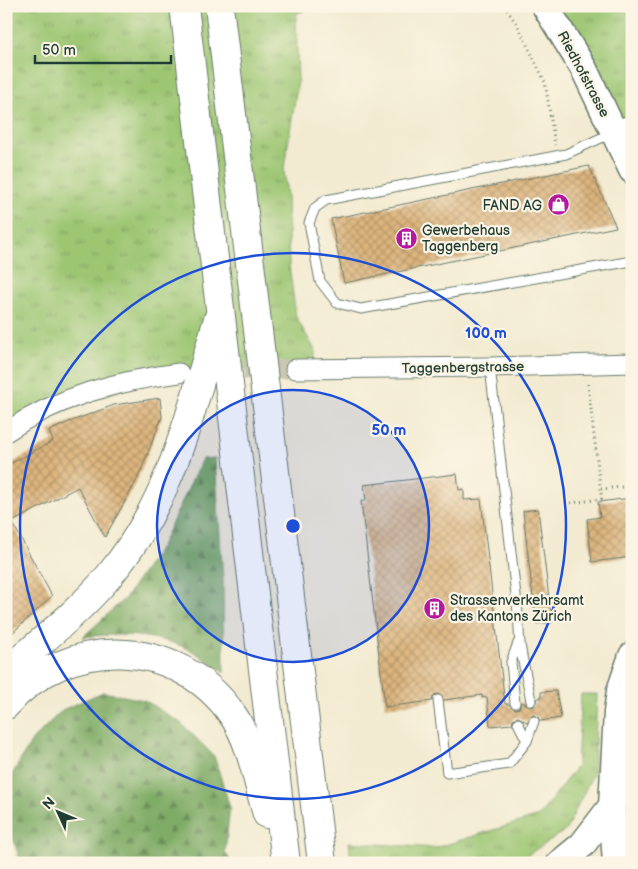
<svg xmlns="http://www.w3.org/2000/svg" width="638" height="869" viewBox="0 0 638 869" font-family="'Balsamiq Sans',sans-serif">
  <style>
    .grass { fill: url(#grass-tufts); stroke: #5e8254 }
    .forest { fill: url(#forest-firs); stroke: #4e744c }
    .building { fill: url(#building-cross-hatch) }
    .lines { fill: none; stroke-linecap: round; stroke-linejoin: round }
    .street-tunnel { stroke: #c9c8b2; stroke-width: 19; stroke-dasharray: 19 9; stroke-linecap: butt }
    .lane-casing { stroke: #697a6b; stroke-width: 11 }
    .street-casing { stroke: #697a6b; stroke-width: 21 }
    .secondary-casing { stroke: #697a6b; stroke-width: 29 }
    .highway-casing { stroke: #697a6b; stroke-width: 30 }
    .path { stroke: #697a6b; stroke-width: 3; stroke-dasharray: 1 4; stroke-linecap: butt }
    .lane { stroke: #fff; stroke-width: 9 }
    .street { stroke: #fff; stroke-width: 19 }
    .secondary { stroke: #fff; stroke-width: 26 }
    .highway { stroke: #fff; stroke-width: 28 }
    .ring { fill: none; stroke: #1d4ed8; stroke-width: 2.5 }
    .labels { text-anchor: middle; stroke-width: 4.5; stroke-linejoin: round; paint-order: stroke }
    .street-label { font-size: 14px; fill: #1f3d34; stroke: #fcf5e5 }
    .poi-label { font-size: 14px; fill: #1f3d34; stroke: #fcf5e5; text-anchor: start }
    .centre { fill: #1d4ed8; stroke: #fcf5e5; stroke-width: 2.5 }
    .ring-label { font-size: 15px; text-anchor: middle; font-weight: bold; fill: #1d4ed8; stroke: #fcf5e5; stroke-width: 4.5; stroke-linejoin: round; paint-order: stroke }
  </style>
  <defs>
    <pattern id="grass-tufts" width="24" height="20" patternUnits="userSpaceOnUse" patternTransform="scale(1.25)"><rect width="24" height="20" fill="#9dc673"/><path d="M3 7l-1-3M5 7V3M7 7l1-3M15 17l-1-3M17 17v-4M19 17l1-3" fill="none" stroke="#7fa25f"/></pattern>
    <pattern id="forest-firs" width="22" height="20" patternUnits="userSpaceOnUse" patternTransform="scale(1.25)"><rect width="22" height="20" fill="#7eab65"/><path d="M5 1l3.5 6h-7zM16 11l3.5 6h-7z" fill="#678c54"/></pattern>
    <pattern id="building-cross-hatch" width="8" height="8" patternUnits="userSpaceOnUse" patternTransform="scale(1.25)"><rect width="8" height="8" fill="#ddb57e"/><path d="M0 0l8 8M0 8l8-8" fill="none" stroke="#b39468"/></pattern>
  </defs>
  <rect width="100%" height="100%" fill="#fcf5e5"/>
  <filter id="ink" filterUnits="userSpaceOnUse"><feTurbulence type="fractalNoise" baseFrequency=".02" numOctaves="2"/><feDisplacementMap in="SourceGraphic" scale="10" xChannelSelector="R" yChannelSelector="G"/><feConvolveMatrix kernelMatrix="1 2 1 2 8 2 1 2 1" color-interpolation-filters="sRGB"/></filter>
  <filter id="wash" filterUnits="userSpaceOnUse"><feTurbulence type="fractalNoise" baseFrequency=".0096" numOctaves="4" result="noise"/><feDisplacementMap in="SourceGraphic" scale="20" xChannelSelector="R" yChannelSelector="G"/><feGaussianBlur stdDeviation="1.12" result="paint"/><feColorMatrix in="noise" values="0 0 0 0 0 0 0 0 0 0 0 0 0 0 0 0 0 1.4 0 .05"/><feComposite in="paint" operator="in"/></filter>
  <g filter="url(#wash)">
    <rect width="100%" height="100%" fill="#f3ebd1"/>
    <path class="grass" d="M6 6H314L296 14 298 81 284 169 287 197 289 265 296 317 315 350V368L225 370 161 375 6 432Z
      M549 6H632V124L614 131Z
      M581 694H597L594 772 566 830 526 856 496 863H351L349 842 435 848 539 816 577 766Z"/>
    <path class="forest" d="M215 458 223 581 224 673C212 665 199 653 186 648 153 634 118 633 83 637L126 597 161 546 202 459Z
      M103 692 144 700 181 723 214 756 230 807 225 852 232 863H21L9 826 11 776 33 739 62 710Z"/>
    <g id="blocks">
      <path class="building" d="M589 166 616 227 344 283 331 219Z
        M160 398 162 417 138 478 105 537 78 487 12 522 52 596 6 639V466L53 441 49 431 69 422 114 405Z
        M457 474 459 490 464 489V500L481 499 505 704H509L515 709 519 708 521 702 533 707 538 698H541V692L556 691 561 718 540 721 538 717 533 715 527 722 518 717 513 719 512 724 490 726 487 697 482 698V695L444 700 438 694 434 695 432 701 385 707 361 501H366L364 485Z
        M632 498V557L592 562 587 519 600 517 598 502Z
        M538 509 552 623 536 624 523 511Z"/>
    </g>
  </g>
  <g filter="url(#ink)">
    <use href="#blocks" fill-opacity="0" stroke="#697a6b" stroke-width="1"/>
    <g class="lines">
      <path class="street-tunnel" d="M216 370 295 369"/>
      <defs>
        <path id="lane" d="M612 133 566 154 326 200 315 208 309 223 320 281 337 303 361 309 632 261
          M490 367 519 622C518 649 527 675 531 701
          M438 700 447 773 509 764 527 741 518 723
          M515 703 511 662 518 643
          M527 741 534 721"/>
        <path id="street" d="M614 131 632 124
          M295 369 490 367 632 363
          M6 432C59 396 117 381 179 373"/>
        <path id="secondary" d="M545 6 584 69 632 170
          M622 755 632 795
          M560 863 582 845 612 806
          M616 863 612 806 617 712 620 691 632 656"/>
        <path id="highway" d="M184 6 286 863
          M219 6 322 863
          M6 672C42 640 79 612 109 576 173 499 190 412 218 319
          M6 705C67 634 177 636 232 714 252 742 257 782 267 814"/>
      </defs>
      <use href="#lane" class="lane-casing"/>
      <use href="#street" class="street-casing"/>
      <use href="#secondary" class="secondary-casing"/>
      <use href="#highway" class="highway-casing"/>
      <path class="path" d="M504 6 518 26 545 82 555 145
        M588 384 602 502
        M601 489 632 486
        M571 503 602 499"/>
      <use href="#lane" class="lane"/>
      <use href="#street" class="street"/>
      <use href="#secondary" class="secondary"/>
      <use href="#highway" class="highway"/>
    </g>
  </g>
  <circle cx="293" cy="526" r="136" fill="#1d4ed8" fill-opacity=".12"/>
  <g class="ring">
    <circle cx="293" cy="526" r="136"/>
    <circle cx="293" cy="526" r="273"/>
  </g>
  <defs>
    <symbol id="shop-disc" viewBox="-11 -11 22 22"><circle r="9.5" fill="#b5179e" stroke="#fcf5e5"/><path d="M-5-2.5h2.3a2.7 3.5 0 0 1 5.4 0H5L5.5 6h-11ZM-1.5-2.5h3a1.5 2.3 0 0 0-3 0Z" fill="#fff"/></symbol>
    <symbol id="building-disc" viewBox="-11 -11 22 22"><circle r="9.5" fill="#b5179e" stroke="#fcf5e5"/><path d="M-4-6H4V6H1V3H-1V6H-4ZM-2.5-4.3h1.7v1.8h-1.7ZM.8-4.3h1.7v1.8H.8ZM-2.5-1h1.7V.8h-1.7ZM.8-1h1.7V.8H.8Z" fill="#fff"/></symbol>
  </defs>
  <g fill-rule="evenodd">
    <use href="#shop-disc" x="546" y="192" width="25" height="25"/>
    <use href="#building-disc" x="394" y="226" width="25" height="25"/>
    <use href="#building-disc" x="422" y="596" width="25" height="25"/>
  </g>
  <g class="labels">
    <g class="street-label">
      <text transform="translate(584 74) rotate(62)" y="5">Riedhofstrasse</text>
      <text transform="translate(463 367) rotate(-1)" y="5">Taggenbergstrasse</text>
    </g>
    <g class="poi-label">
      <text x="542" y="210" text-anchor="end">FAND AG</text>
      <text x="422" y="235">Gewerbehaus<tspan x="422" dy="16">Taggenberg</tspan></text>
      <text x="450" y="605">Strassenverkehrsamt<tspan x="450" dy="16">des Kantons Zürich</tspan></text>
    </g>
  </g>
  <circle cx="293" cy="526" r="8" class="centre"/>
  <g class="ring-label">
    <text x="486" y="338">100 m</text>
    <text x="389" y="435">50 m</text>
  </g>
  <rect width="638" height="869" fill="none" stroke="#fcf5e5" stroke-width="25"/>
  <g transform="translate(58 812) rotate(314)" stroke="#fcf5e5" stroke-width="4" paint-order="stroke">
  <path d="M0-4L9 19L0 12L-9 19Z" fill="#1f3d34"/>
  <text y="-8" font-size="14" font-weight="bold" text-anchor="middle" fill="#1f3d34">N</text>
  </g>
  <path d="M35 55v8h136v-8" fill="none" stroke="#1f3d34" stroke-width="2.5"/>
  <text x="42" y="55" font-size="15" fill="#1f3d34" stroke="#fcf5e5" stroke-width="4" paint-order="stroke">50 m</text>
</svg>
